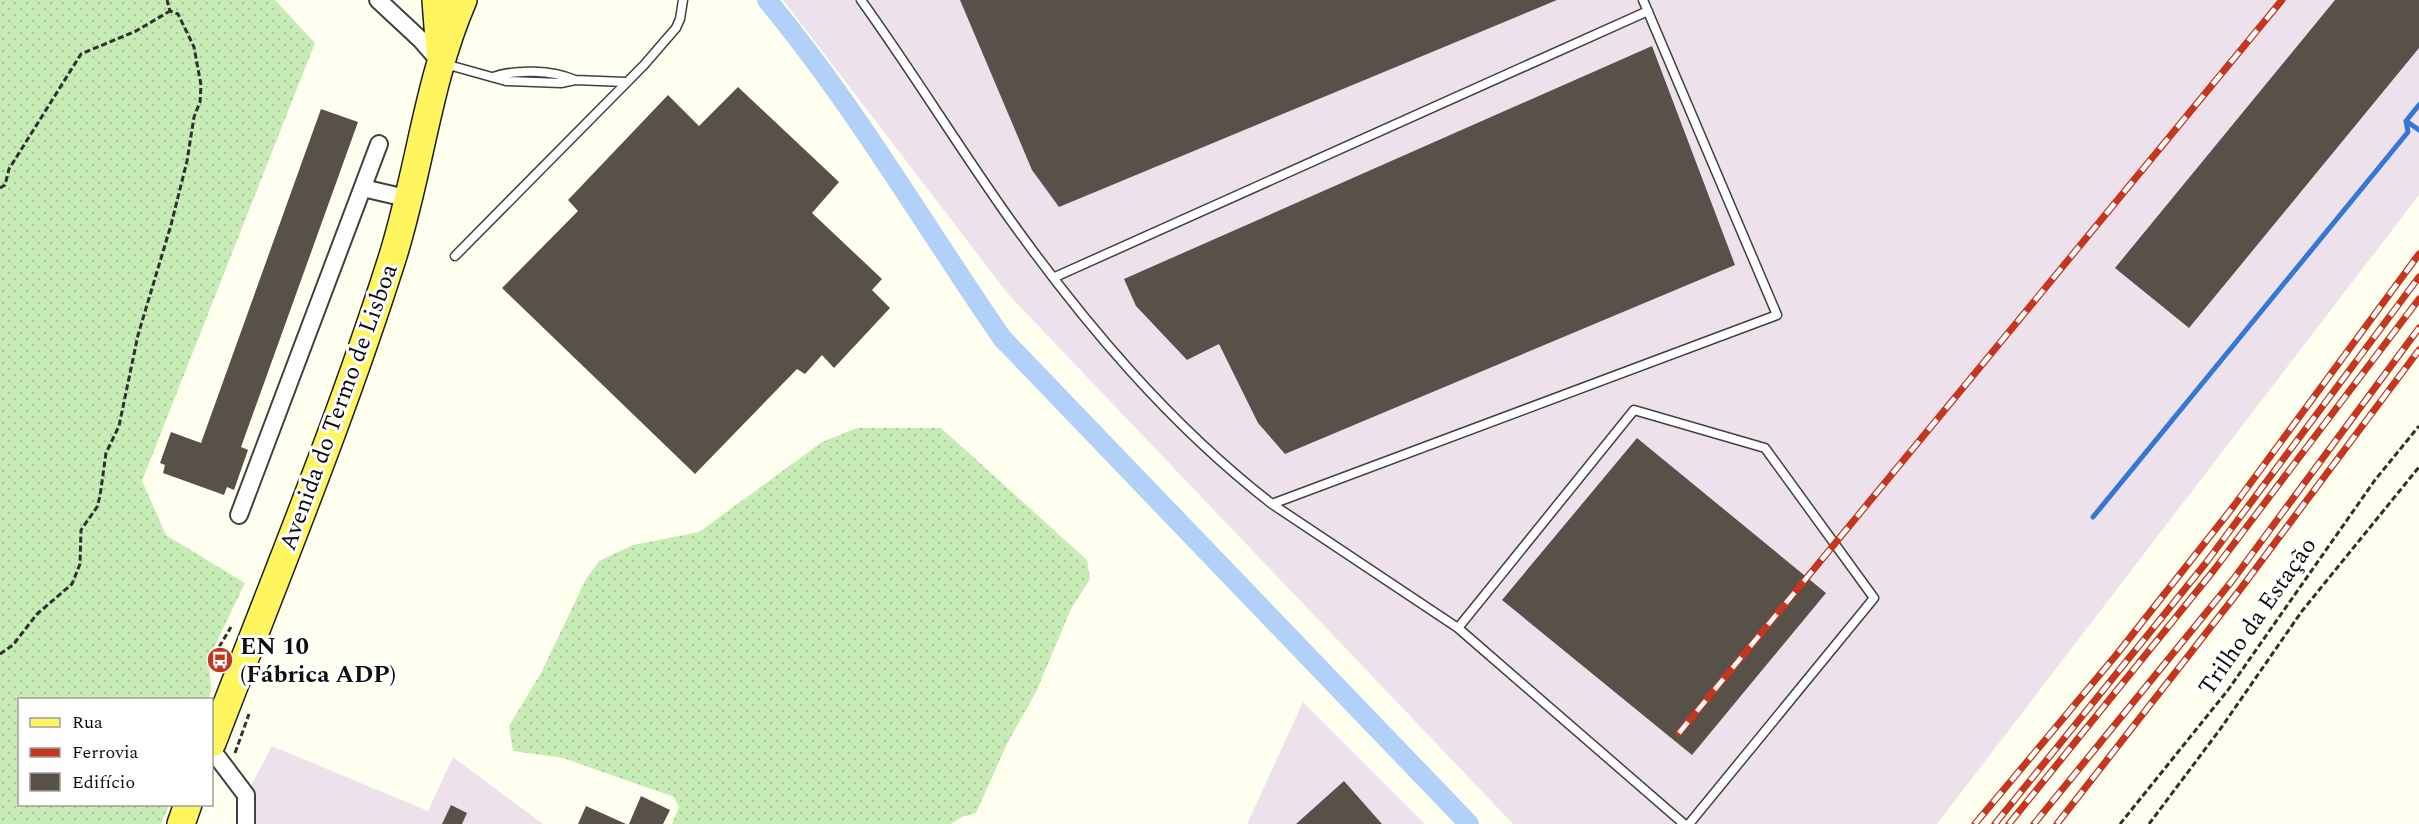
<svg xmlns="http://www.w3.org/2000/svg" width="2419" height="824" viewBox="0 0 2419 824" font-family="Spectral,serif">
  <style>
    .industrial { fill: #ede2ec }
    .grass { fill: url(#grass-dots) }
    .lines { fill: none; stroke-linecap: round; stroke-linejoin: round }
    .stream { stroke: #3477d4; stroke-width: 5 }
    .canal { stroke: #b1d1f9; stroke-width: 20 }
    .building { fill: #57514a }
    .lane-casing { stroke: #414141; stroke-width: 11 }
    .street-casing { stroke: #414141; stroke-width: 20 }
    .primary-casing { stroke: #1f1f1f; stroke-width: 30 }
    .path { stroke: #303030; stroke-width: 3; stroke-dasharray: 6 3; stroke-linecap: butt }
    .lane { stroke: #fff; stroke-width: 8 }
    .street { stroke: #fff; stroke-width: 16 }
    .primary { stroke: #fff65f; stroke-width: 27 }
    .rail-casing { stroke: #c6351e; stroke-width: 7 }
    .rail { stroke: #fff; stroke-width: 4.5; stroke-dasharray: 14; stroke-linecap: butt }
    .labels { text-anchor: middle; stroke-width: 6; stroke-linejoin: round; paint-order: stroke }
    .street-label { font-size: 24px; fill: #0e0e0e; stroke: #fff }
    .poi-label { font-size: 24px; font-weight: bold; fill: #0e0e0e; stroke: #fff; text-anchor: start }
  </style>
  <defs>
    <pattern id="grass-dots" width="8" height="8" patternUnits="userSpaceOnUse" patternTransform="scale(1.5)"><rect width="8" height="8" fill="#c8ecb6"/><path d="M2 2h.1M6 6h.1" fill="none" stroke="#abc99b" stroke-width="1.8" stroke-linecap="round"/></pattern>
  </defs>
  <rect width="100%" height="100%" fill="#ffffef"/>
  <path class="industrial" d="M783 0H2419V195L1937 824H1513L1008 294Z
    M1303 702 1425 824H1247Z
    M272 746 428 811 453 757 543 824H246V795Z"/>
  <path class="grass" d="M0 0H275L315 43 142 481 166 535 245 583 209 658 211 692 208 699 20 700V804L169 805 161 824H0Z
    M857 428H941L1087 560 1090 579 1071 609 1037 690 1007 744 976 813 962 817 951 824H672L679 807 674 797 563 758 513 751 509 726 541 673 586 579 599 561 633 545 699 532 822 442Z"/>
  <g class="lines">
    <path class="stream" d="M2406 121 2419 130
      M2093 517 2408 132 2406 121 2419 105"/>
    <path class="canal" d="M767 0C855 106 924 225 1002 338L1469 824"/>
  </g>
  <path class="building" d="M960 0H1557L1059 207 1032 170Z
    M2335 0H2419V48L2189 328 2115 268Z
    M1652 46 1735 265 1285 454 1258 423 1219 344 1187 360 1136 306 1124 279Z
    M738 87 839 182 812 213 882 279 872 290 890 308 834 368 822 355 805 374 797 369 695 474 502 288 578 211 568 200 668 95 699 126Z
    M321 109 358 122 241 447 248 450 234 490 227 487 224 495 163 473 165 465 160 463 171 432 201 443Z
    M1637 438 1826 593 1692 755 1502 600Z
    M1344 781 1382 824H1296Z
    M641 796 670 810 663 824H629Z
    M451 805 467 813 462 824H442Z
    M586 806 626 824H578Z"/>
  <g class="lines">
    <defs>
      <path id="lane" d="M861 0C912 71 958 146 1009 218 1084 323 1169 424 1272 504L1777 315 1643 0
        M445 64 506 81 561 83 575 80 625 82
        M493 77C516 69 552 70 575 80
        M455 256 644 65 676 28 680 19 683 0
        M1055 277 1648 11
        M1272 504 1458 628 1684 824
        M1458 628 1634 410 1765 448 1874 598 1689 824"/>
      <path id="street" d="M378 0 421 40 441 63
        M363 188 410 199
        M239 515 379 144
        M212 750 246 795V824"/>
      <path id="primary" d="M436 0 440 53
        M212 743C273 584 339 425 391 262 419 176 427 83 463 0
        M181 824 188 804"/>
    </defs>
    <use href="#lane" class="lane-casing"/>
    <use href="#street" class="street-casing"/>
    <use href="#primary" class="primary-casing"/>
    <path class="path" d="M0 188 5 185 9 169 81 54 136 31 170 11
      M0 654 13 645 37 614 72 584 80 564 81 530 97 507 100 496 106 453 119 426 138 335 171 225 187 161 194 117 200 102 201 85 194 47 178 14 170 11 167 0
      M214 672 212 659 231 627
      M235 753 249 714
      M2120 824 2228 690 2375 480 2419 426
      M2149 824 2221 728 2302 611 2419 467"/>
    <use href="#lane" class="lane"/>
    <use href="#street" class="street"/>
    <use href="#primary" class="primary"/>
    <defs>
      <path id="rail" d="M1679 733 2282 0
        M1975 824 2117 654 2233 507 2419 254
        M1995 824 2205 564 2419 277
        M2009 824 2214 570 2419 299
        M2034 824 2232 581 2419 328
        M2057 824 2242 587 2419 350"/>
    </defs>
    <use href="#rail" class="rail-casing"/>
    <use href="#rail" class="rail"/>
  </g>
  <defs>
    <symbol id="bus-disc" viewBox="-11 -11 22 22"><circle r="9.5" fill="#c6351e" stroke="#fff"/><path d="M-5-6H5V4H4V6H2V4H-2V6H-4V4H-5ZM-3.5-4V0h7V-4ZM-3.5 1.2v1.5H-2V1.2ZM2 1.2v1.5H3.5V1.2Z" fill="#fff"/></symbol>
  </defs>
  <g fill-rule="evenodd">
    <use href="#bus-disc" x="205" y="645" width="30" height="30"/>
  </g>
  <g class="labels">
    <g class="street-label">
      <text transform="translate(338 407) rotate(-70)" y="8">Avenida do Termo de Lisboa</text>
      <text transform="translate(2257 616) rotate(-55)" y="8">Trilho da Estação</text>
    </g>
    <g class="poi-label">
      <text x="240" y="654">EN 10<tspan x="240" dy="28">(Fábrica ADP)</tspan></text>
    </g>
  </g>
  <rect x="18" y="698" width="195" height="108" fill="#ffffff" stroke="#9f9f9f" stroke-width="1.5"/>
  <rect x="30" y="718" width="30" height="9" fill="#fff65f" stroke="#9f9f9f" stroke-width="1.5"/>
  <text x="72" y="728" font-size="18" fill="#0e0e0e">Rua</text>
  <rect x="30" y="748" width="30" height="9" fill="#c6351e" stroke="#9f9f9f" stroke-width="1.5"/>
  <text x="72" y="758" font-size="18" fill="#0e0e0e">Ferrovia</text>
  <rect x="30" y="773" width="30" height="18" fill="#57514a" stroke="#9f9f9f" stroke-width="1.5"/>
  <text x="72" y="788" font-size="18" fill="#0e0e0e">Edifício</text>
</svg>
